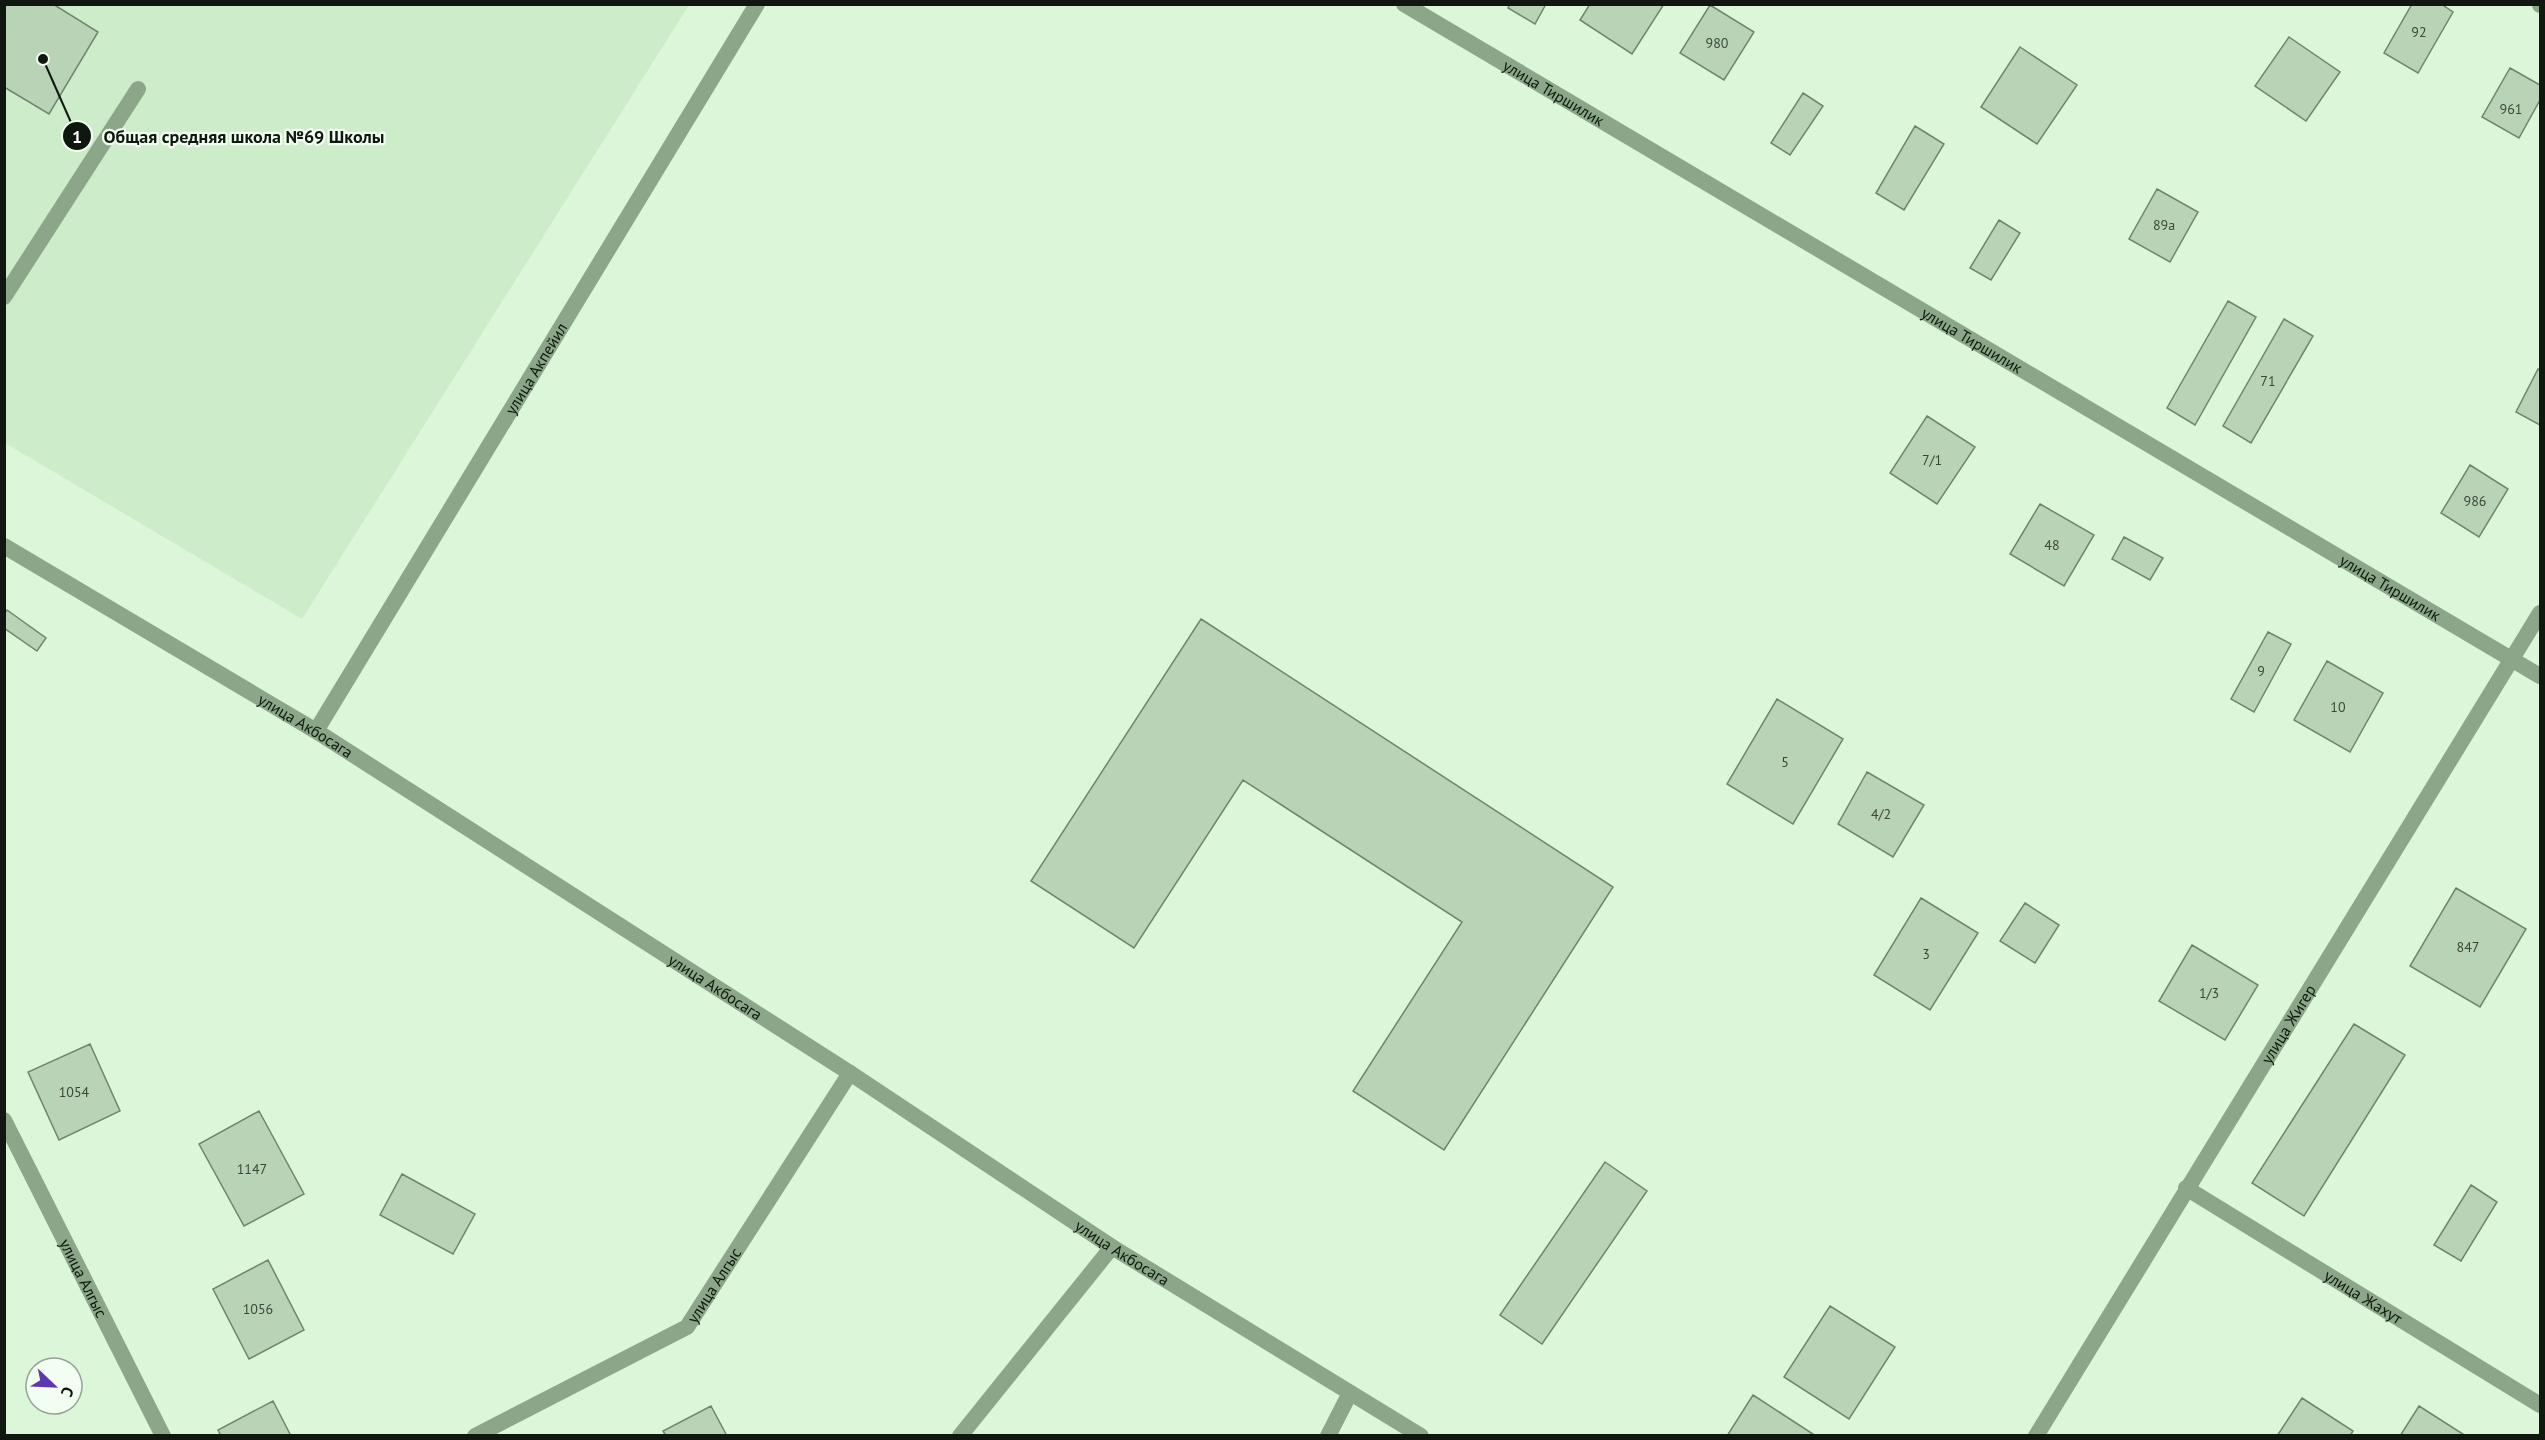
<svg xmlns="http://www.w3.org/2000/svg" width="2545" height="1440" viewBox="0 0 2545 1440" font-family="'PT Sans',sans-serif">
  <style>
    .built { fill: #cdedca }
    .building { fill: #b9d3b6; stroke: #6e866c; stroke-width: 1.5 }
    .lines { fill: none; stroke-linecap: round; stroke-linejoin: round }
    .service { stroke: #8ba689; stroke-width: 16 }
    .minor { stroke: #8ba689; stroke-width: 16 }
    .labels { text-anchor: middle; stroke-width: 4.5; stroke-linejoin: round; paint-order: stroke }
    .number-label { font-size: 14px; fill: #3a4738 }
    .street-label { font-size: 16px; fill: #0f180e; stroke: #f3fef2 }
    .leader { fill: none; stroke: #0f180e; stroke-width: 2 }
    .callout-dot { fill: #0f180e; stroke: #f3fef2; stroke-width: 2 }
    .mark-label { font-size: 18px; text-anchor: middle; font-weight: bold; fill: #fff }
    .callout-label { font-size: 18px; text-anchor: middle; font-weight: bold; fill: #0f180e; stroke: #f3fef2; stroke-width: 4.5; stroke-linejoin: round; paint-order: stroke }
  </style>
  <rect width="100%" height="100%" fill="#dbf6d9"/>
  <path class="built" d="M5 5H689L302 619 5 443Z"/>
  <path class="building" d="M4 4H53L98 32 49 114 4 87Z
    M1510 4H1546L1535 24 1508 8Z
    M1590 4H1664L1632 54 1580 20Z
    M2412 4H2441L2453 12 2418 73 2384 53Z
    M1710 5 1754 32 1724 80 1680 53Z
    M2289 37 2340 72 2306 121 2255 86Z
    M2020 47 2077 85 2037 144 1981 107Z
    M2510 68 2540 85V100L2519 138 2482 117Z
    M1803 93 1823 106 1790 155 1771 143Z
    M1915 126 1944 144 1904 210 1876 193Z
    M2157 189 2198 212 2170 262 2129 239Z
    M1999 220 2020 233 1991 280 1970 268Z
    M2228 301 2256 317 2195 425 2167 408Z
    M2284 319 2313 336 2251 443 2223 426Z
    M2538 369 2540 370V425L2516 412Z
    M1927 416 1975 447 1937 504 1890 473Z
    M2470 465 2508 489 2479 537 2441 513Z
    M2040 504 2094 535 2064 586 2010 554Z
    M2124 537 2163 558 2150 580 2112 559Z
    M7 610 46 638 37 651 4 628V614Z
    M1201 619 1613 887 1444 1150 1353 1091 1462 922 1243 780 1134 948 1031 881Z
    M2268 632 2291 644 2254 712 2231 699Z
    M2327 661 2383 693 2350 752 2294 720Z
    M1777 699 1843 739 1793 824 1727 784Z
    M1867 772 1924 805 1893 857 1838 824Z
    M2456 888 2526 929 2480 1007 2410 966Z
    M1921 898 1978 933 1930 1010 1874 975Z
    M2025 903 2059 925 2035 963 2000 941Z
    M2192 945 2258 985 2225 1040 2159 1001Z
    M2354 1024 2405 1055 2304 1216 2252 1183Z
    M90 1044 120 1111 59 1140 28 1072Z
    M259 1111 304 1194 244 1226 199 1144Z
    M1605 1162 1647 1191 1542 1344 1500 1315Z
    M402 1174 475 1214 453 1254 380 1215Z
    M2471 1185 2497 1202 2461 1261 2434 1245Z
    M268 1260 304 1330 249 1359 213 1289Z
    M1830 1306 1895 1347 1849 1419 1784 1377Z
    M1753 1395 1816 1436H1727Z
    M2302 1398 2353 1431 2350 1436H2277Z
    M273 1401 291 1436H221L218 1430Z
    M711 1406 727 1436H666L663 1431Z
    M2419 1406 2466 1436H2400Z"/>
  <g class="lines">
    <path class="service" d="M4 297 138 89
      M960 1436 1112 1247"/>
    <g class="minor">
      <path id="s1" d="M1404 4 2540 676"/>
      <path d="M2540 4V5"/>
      <path id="s2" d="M4 546 316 731 850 1073 1112 1247 1421 1436"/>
      <path id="s3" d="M316 731 757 4"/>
      <path id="s4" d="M4 1120 163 1436"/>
      <path id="s5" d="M2186 1188 2540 1405"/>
      <path id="s6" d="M475 1436 687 1327 850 1073"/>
      <path d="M1328 1436 1350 1393"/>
      <path id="s7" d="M2036 1436 2540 613"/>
    </g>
  </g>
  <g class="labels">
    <g class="number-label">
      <text x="2419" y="37">92</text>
      <text x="1717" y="48">980</text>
      <text x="2511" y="114">961</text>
      <text x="2164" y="230">89а</text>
      <text x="2268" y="386">71</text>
      <text x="1932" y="465">7/1</text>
      <text x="2475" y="506">986</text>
      <text x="2052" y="550">48</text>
      <text x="2261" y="676">9</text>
      <text x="2338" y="712">10</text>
      <text x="1785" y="767">5</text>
      <text x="1881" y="819">4/2</text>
      <text x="2468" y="952">847</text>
      <text x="1926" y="959">3</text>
      <text x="2209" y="998">1/3</text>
      <text x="74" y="1097">1054</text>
      <text x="252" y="1174">1147</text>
      <text x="258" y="1314">1056</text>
    </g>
    <g class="street-label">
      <text dy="6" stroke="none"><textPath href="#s1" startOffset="174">улица Тиршилик</textPath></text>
      <text dy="6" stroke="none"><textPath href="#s1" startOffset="660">улица Тиршилик</textPath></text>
      <text dy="6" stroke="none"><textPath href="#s3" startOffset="424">улица Акпейил</textPath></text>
      <text dy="6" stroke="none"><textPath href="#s1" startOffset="1146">улица Тиршилик</textPath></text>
      <text dy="6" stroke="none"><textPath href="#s2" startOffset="351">улица Акбосага</textPath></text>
      <text dy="6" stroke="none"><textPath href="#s2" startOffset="837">улица Акбосага</textPath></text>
      <text dy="6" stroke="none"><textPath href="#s7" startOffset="483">улица Жигер</textPath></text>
      <text dy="6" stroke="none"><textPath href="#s2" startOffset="1323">улица Акбосага</textPath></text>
      <text dy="6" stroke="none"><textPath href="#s4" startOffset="177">улица Алгыс</textPath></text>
      <text dy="6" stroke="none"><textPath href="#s6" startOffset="288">улица Алгыс</textPath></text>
      <text dy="6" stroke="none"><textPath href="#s5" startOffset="208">улица Жахут</textPath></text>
    </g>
  </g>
  <path class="leader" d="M43 59L77 136"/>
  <g class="callout-dot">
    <circle cx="43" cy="59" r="6"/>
    <circle cx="77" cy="136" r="15"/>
  </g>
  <g class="mark-label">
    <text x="77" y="143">1</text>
  </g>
  <g class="callout-label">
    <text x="244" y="143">Общая средняя школа №69 Школы</text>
  </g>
  <rect width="2545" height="1440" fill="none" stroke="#0f180e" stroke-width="12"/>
  <g transform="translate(54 1386) rotate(113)"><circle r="28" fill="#f3fef2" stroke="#98a297" stroke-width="1.5"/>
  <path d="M0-4.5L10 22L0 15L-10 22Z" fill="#5f38b0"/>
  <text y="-9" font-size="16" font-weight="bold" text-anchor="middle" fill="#0f180e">С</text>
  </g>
</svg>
